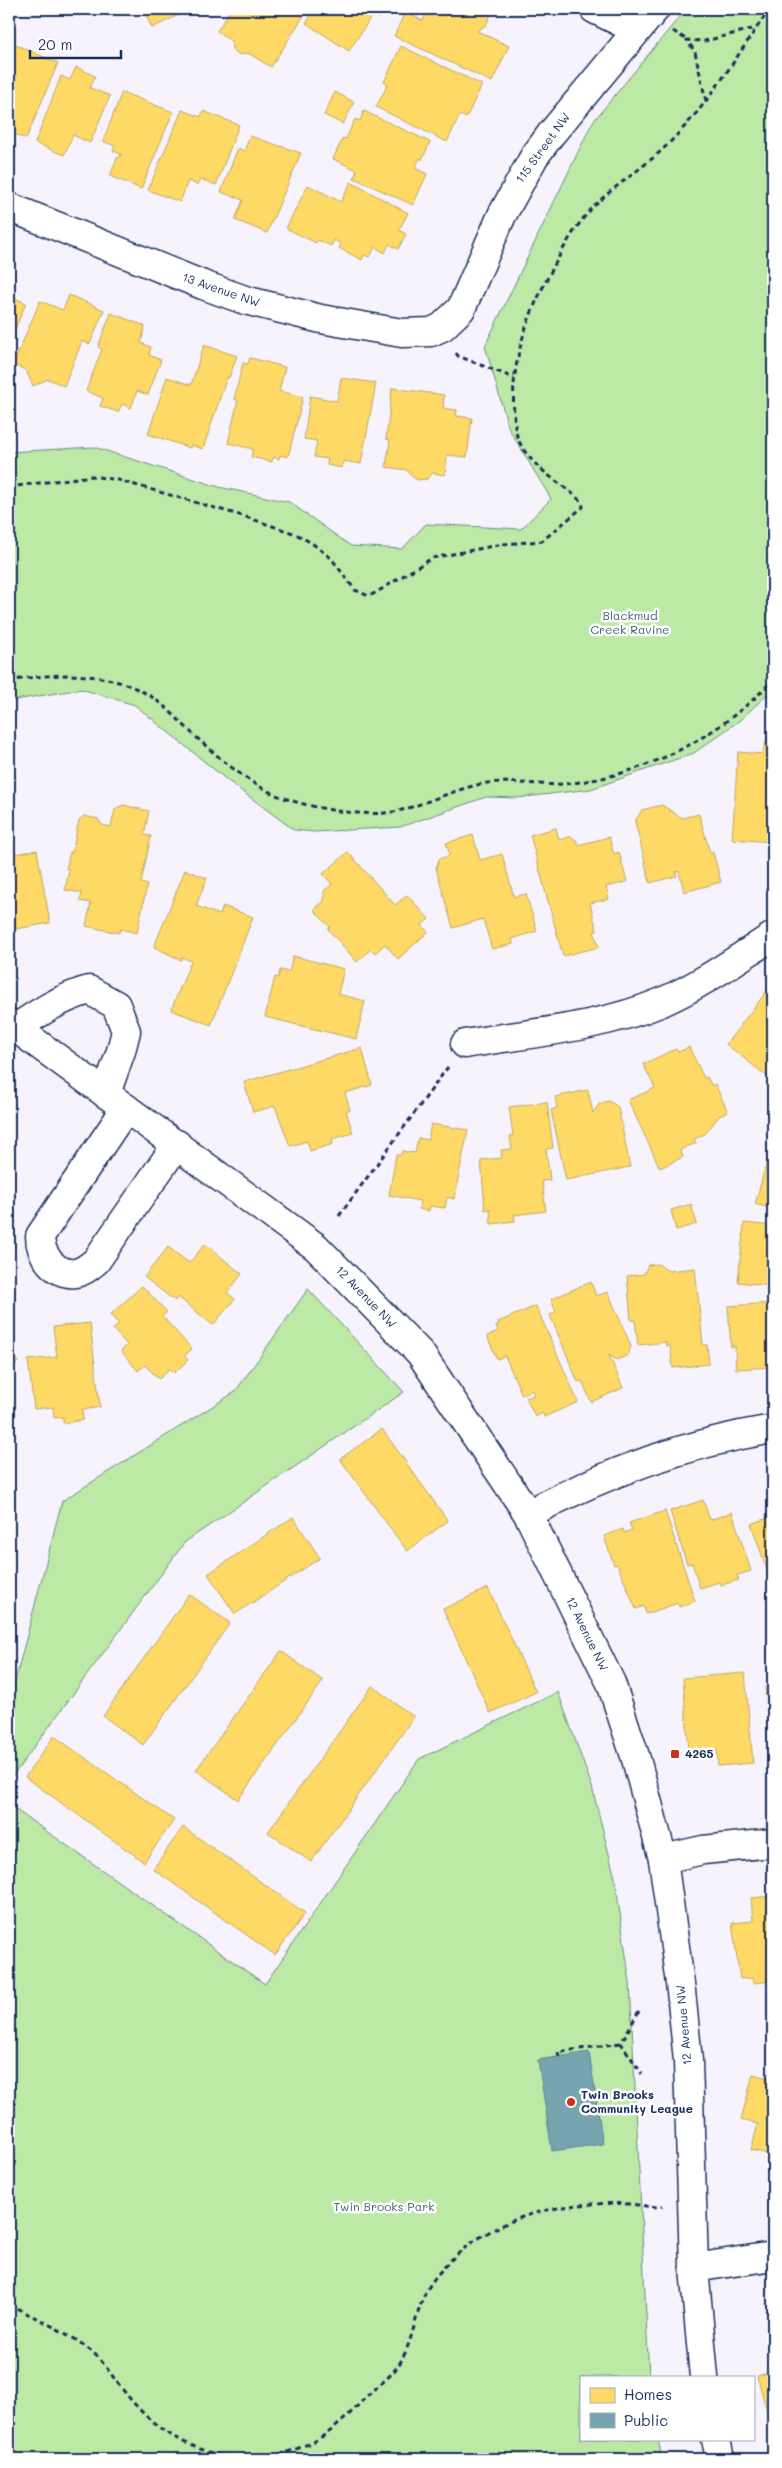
<svg xmlns="http://www.w3.org/2000/svg" width="782" height="2468" viewBox="0 0 782 2468" font-family="Mali,sans-serif">
  <style>
    .green { fill: #bce9a6; stroke: #6c8c82 }
    .homes { fill: #ffd966; stroke: #bba664 }
    .public { fill: #76a5af; stroke: #5b8297 }
    .lines { fill: none; stroke-linecap: round; stroke-linejoin: round }
    .street-casing { stroke: #1b2f5e; stroke-width: 31 }
    .secondary-casing { stroke: #1b2f5e; stroke-width: 31 }
    .path { stroke: #1b2f5e; stroke-width: 3; stroke-dasharray: 5 4; stroke-linecap: butt }
    .street { stroke: #fff; stroke-width: 28 }
    .secondary { stroke: #fff; stroke-width: 28 }
    .poi-dot { fill: #c8321e; stroke: #fff; stroke-width: 2 }
    .labels { text-anchor: middle; stroke-width: 5; stroke-linejoin: round; paint-order: stroke }
    .street-label { font-size: 12px; fill: #1b2f5e; stroke: #fff }
    .park-label { font-size: 12px; fill: #435e70; stroke: #fff }
    .poi-label { font-size: 12px; font-weight: bold; fill: #1b2f5e; stroke: #fff; text-anchor: start }
  </style>
  <rect width="100%" height="100%" fill="#f6f3fd"/>
  <filter id="ink" filterUnits="userSpaceOnUse"><feTurbulence type="fractalNoise" baseFrequency=".02" numOctaves="2"/><feDisplacementMap in="SourceGraphic" scale="10" xChannelSelector="R" yChannelSelector="G"/><feConvolveMatrix kernelMatrix="1 2 1 2 8 2 1 2 1" color-interpolation-filters="sRGB"/></filter>
  <g filter="url(#ink)">
    <path class="green" d="M686 9H773V689L740 720 694 753 591 789 517 798 486 797 400 827 315 832 294 830 227 780 135 705 81 689 9 701V452L94 447 219 487 289 502 351 546 402 549 426 524 521 529 551 499 509 429 485 346 592 123Z
      M308 1289 404 1392 185 1542 9 1781V1704L62 1501 235 1392Z
      M558 1692 592 1787 615 1878 630 1983 649 2377H581V2439H658L662 2459H9V1805L265 1984 419 1759Z"/>
    <path class="homes" d="M143 9H191L152 28Z
      M231 9H308L271 67 248 53 240 55 232 49 231 41 217 31Z
      M315 9H385L379 18 373 14 349 51 306 23Z
      M428 9H488L490 16 486 25 477 31 509 46 492 82 394 36 405 12 423 21Z
      M14 44 58 63 26 139 9 132V56Z
      M401 46 482 85 466 118 460 115 447 142 376 107 388 84 384 82Z
      M76 67 95 76 90 88 110 96 90 143 73 135 64 155 35 143 61 76 70 80Z
      M122 92 173 112 141 189 110 176 117 158H119L121 154 113 151 115 146 103 141Z
      M335 92 354 102 343 124 324 115Z
      M182 110 201 117 203 111 239 125 216 185 200 179 198 185 188 181 180 202 148 190Z
      M364 111 430 142 422 160 420 158 415 168 427 174 413 205 354 178 357 170 333 159 343 138 346 139 355 119 360 121Z
      M250 136 301 153 267 233 235 220 243 200 221 192 238 148 244 151Z
      M351 182 408 213 399 230 406 234 398 249 389 244 385 253 375 247 370 257 364 255 362 260 339 248 341 244 334 240 331 246 318 240 316 243 286 228 308 185 341 202Z
      M9 288 13 290 10 296 26 303 9 343Z
      M69 295 104 310 90 344 82 341 64 386 48 379 33 386 26 370 13 365 40 301 63 310Z
      M111 313 145 326 141 343 151 347 149 355 161 360 148 395 137 391 131 408 122 404 118 412 100 406 103 398 86 391 102 349 98 347Z
      M204 345 237 356 229 378 227 377 203 449 191 445 190 448 148 434 167 377 191 385Z
      M250 358 285 367 279 391 303 397 288 457 280 455 279 459 273 457 272 462 251 457 253 449 228 443 238 400 234 399 243 363 248 364Z
      M341 378 376 383 361 464 343 461 342 468 327 465 328 459 314 457 317 441 304 439 310 396 337 401Z
      M392 388 444 395 443 408 457 410 456 416 472 418 467 457 447 455 445 475 433 473 427 479 418 480 411 476 407 470 386 467 390 440 386 439Z
      M771 728 773 729V842L732 839 738 752 762 754Z
      M123 805 149 811 144 835 151 836 141 883 147 885 137 933 120 929 119 933 86 926 91 903 80 901 82 893 65 890 69 869H66L70 852 72 853 79 820 84 816 98 819 102 825 111 827 115 809Z
      M662 805 682 818 699 814 710 853 713 852 721 882 684 892 679 871 676 872 677 876 650 883 635 821 642 810Z
      M556 828 559 840 571 836 577 841 578 845 609 837 614 854 619 852 627 882 606 887 609 899 590 903 597 931 594 932 599 947 563 956 530 835Z
      M473 835 480 860 502 854 514 897 526 894 537 931 512 939 513 944 492 949 483 919 453 928 436 868 439 859 450 855 446 843Z
      M14 845 15 854 37 850 50 923 16 929 12 907H9V846Z
      M348 852 395 905 407 895 429 919 422 925 428 932 398 959 385 944 375 953 371 949 357 962 328 929 330 927 314 910 324 901V891L332 884 323 874Z
      M185 870 207 878 196 906 220 915 223 906 253 917 211 1025 171 1010 191 961 182 957 181 960 154 947Z
      M293 956 344 969 338 994 365 1001 356 1039 265 1017 275 977 278 978 280 970 289 972Z
      M767 991 773 996V1081L726 1044Z
      M689 1047 704 1078 707 1077 712 1086 715 1084 728 1112 719 1116 705 1134 694 1139 696 1143 680 1150 683 1157 660 1168 628 1100 655 1088 643 1064 676 1049 678 1052Z
      M362 1048 372 1085 345 1093 350 1110 346 1111 353 1133 332 1139 333 1144 310 1151 307 1141 290 1146 275 1106 253 1112 244 1082Z
      M588 1090 593 1113 600 1103 609 1101 618 1107 630 1167 566 1180 551 1110 557 1108 555 1097Z
      M547 1102 553 1148 546 1149 550 1180 542 1181 546 1211 514 1215 515 1221 491 1224 490 1209 485 1210 481 1160 502 1158 501 1150 512 1149 510 1136 513 1135 509 1107Z
      M431 1124 468 1130 454 1199 447 1197 445 1208 430 1206 429 1211 419 1209 420 1201 389 1195 396 1155H401L402 1151 415 1153 418 1138 428 1140Z
      M772 1144H773V1209L755 1204Z
      M691 1204 697 1224 676 1230 671 1210Z
      M744 1223 773 1226V1286L738 1282Z
      M205 1244 242 1274 227 1293 235 1299 213 1325 178 1297 175 1301 144 1277 168 1247 189 1263Z
      M658 1264 668 1271 695 1268 703 1345H707L709 1364 673 1368 670 1346H666V1342L638 1345 635 1320H631L627 1276 644 1274 648 1265Z
      M591 1282 596 1296 608 1292 631 1346 628 1355 617 1360 609 1355 623 1388 591 1402 582 1381 578 1382 550 1315 556 1312 551 1299Z
      M142 1286 167 1312 162 1316 192 1349 184 1356 188 1360 174 1373 170 1368 159 1379 145 1365 138 1371 121 1351 127 1345 113 1329 119 1324 110 1315Z
      M773 1303V1367L736 1369 735 1346 731 1347 728 1306Z
      M536 1306 578 1402 544 1417 543 1413 535 1417 526 1398 534 1395 532 1390 522 1395 505 1356 497 1359 487 1336 498 1331 496 1326 499 1325 498 1322Z
      M90 1323 100 1407 82 1410 83 1420 63 1423V1417L54 1418 53 1407 34 1409 28 1360 57 1357 53 1327Z
      M9 1353 18 1362 9 1371Z
      M382 1429 448 1521 407 1551 340 1459Z
      M703 1500 710 1520 732 1512 751 1571 737 1575 739 1580 721 1585 719 1582 700 1588 692 1563 687 1564 670 1511Z
      M665 1511 695 1601 679 1607 678 1603 646 1614 644 1606 636 1609 617 1564 614 1565 604 1536 623 1529 624 1533 632 1530 629 1523Z
      M773 1516V1587L751 1524Z
      M293 1517 320 1558 235 1614 208 1574Z
      M488 1588 536 1692 490 1713 443 1609Z
      M189 1594 230 1623 143 1745 103 1716Z
      M281 1651 323 1681 238 1800 196 1770Z
      M745 1673 753 1763 718 1766 717 1750 689 1752 683 1678Z
      M372 1686 414 1717 311 1862 268 1832Z
      M765 1687H773V1740L768 1741Z
      M54 1736 174 1820 144 1862 25 1777Z
      M183 1827 305 1913 275 1955 153 1869Z
      M773 1896V1981L753 1983V1978L740 1979 732 1923 753 1921 751 1898Z
      M773 2071V2155L751 2150 758 2124 741 2120 753 2074 770 2078Z
      M773 2371V2432L757 2376Z"/>
    <path class="public" d="M589 2052 603 2144 552 2151 538 2060Z"/>
    <g class="lines">
      <defs>
        <path id="street" d="M594 9 637 30
          M9 207 203 285 245 300 321 319 402 333 431 332 442 327 461 309 502 215 534 157 551 134 655 9
          M16 1028C40 1012 61 998 89 990L116 1005 126 1031 121 1051 106 1094
          M465 1044C530 1033 600 1028 662 1002 701 985 737 959 773 936
          M126 1108 40 1236C40 1254 54 1275 75 1273 83 1272 90 1266 96 1261L177 1144
          M528 1514C605 1473 687 1443 773 1429
          M663 1859 703 1850 773 1843
          M694 2268 773 2256"/>
        <path id="secondary" d="M9 1023 316 1247 420 1353 528 1514 611 1683 636 1759 663 1859 681 1991 688 2061 694 2268 704 2377
          M716 2439 720 2459"/>
      </defs>
      <use href="#street" class="street-casing"/>
      <use href="#secondary" class="secondary-casing"/>
      <path class="path" d="M673 31 687 40
        M706 101 695 52 687 40 705 41 756 28
        M456 353 458 356 514 378
        M9 487 92 476 118 480 246 517 296 534 313 544 331 558 355 590 369 596 377 592 432 558 503 544 542 541 583 507C582 491 519 469 515 426 508 365 526 317 555 264 566 243 579 221 595 205 620 181 650 164 673 139 712 100 738 53 770 9
        M9 681C53 673 104 670 145 693 164 703 180 722 196 737 217 756 241 777 266 790 297 807 368 820 402 810 427 803 463 786 487 783 512 780 537 786 563 784 643 777 718 738 773 680
        M339 1216 448 1067
        M639 2011 621 2043 642 2074
        M559 2057 558 2052 621 2043
        M9 2304C36 2319 67 2331 91 2351 102 2359 111 2375 120 2386 148 2423 170 2440 215 2454 251 2466 299 2453 329 2432 343 2422 356 2407 368 2395 378 2386 390 2377 398 2366 411 2346 414 2322 422 2301 430 2278 454 2255 473 2242 519 2210 575 2201 630 2204 642 2205 651 2208 663 2206"/>
      <use href="#street" class="street"/>
      <use href="#secondary" class="secondary"/>
    </g>
  </g>
  <g class="poi-dot">
    <rect x="670" y="1749" width="10" height="10" rx="2.5"/>
    <circle cx="571" cy="2102" r="5"/>
  </g>
  <g class="labels">
    <g class="street-label">
      <text transform="translate(543 148) rotate(-54)" y="4">115 Street NW</text>
      <text transform="translate(221 290) rotate(19)" y="4">13 Avenue NW</text>
      <text transform="translate(366 1297) rotate(46)" y="4">12 Avenue NW</text>
      <text transform="translate(587 1634) rotate(64)" y="4">12 Avenue NW</text>
      <text transform="translate(684 2025) rotate(-95)" y="4">12 Avenue NW</text>
    </g>
    <g class="park-label">
      <text x="630" y="620">Blackmud<tspan x="630" dy="14">Creek Ravine</tspan></text>
      <text x="384" y="2211">Twin Brooks Park</text>
    </g>
    <g class="poi-label">
      <text x="685" y="1758">4265</text>
      <text x="581" y="2099">Twin Brooks<tspan x="581" dy="14">Community League</tspan></text>
    </g>
  </g>
  <rect width="782" height="2468" fill="none" stroke="#fff" stroke-width="30"/>
  <rect x="15" y="15" width="752" height="2438" fill="none" stroke="#1b2f5e" stroke-width="2" filter="url(#ink)"/>
  <rect x="580" y="2376" width="175" height="65" fill="#ffffff" stroke="#a4acbf"/>
  <rect x="590" y="2388" width="25" height="15" fill="#ffd966" stroke="#a4acbf"/>
  <text x="624" y="2400" font-size="15" fill="#1b2f5e">Homes</text>
  <rect x="590" y="2413" width="25" height="15" fill="#76a5af" stroke="#a4acbf"/>
  <text x="624" y="2426" font-size="15" fill="#1b2f5e">Public</text>
  <path d="M30 50v8h91v-8" fill="none" stroke="#1b2f5e" stroke-width="2.5"/>
  <text x="38" y="50" font-size="15" fill="#1b2f5e" stroke="#ffffff" stroke-width="4" paint-order="stroke">20 m</text>
</svg>
